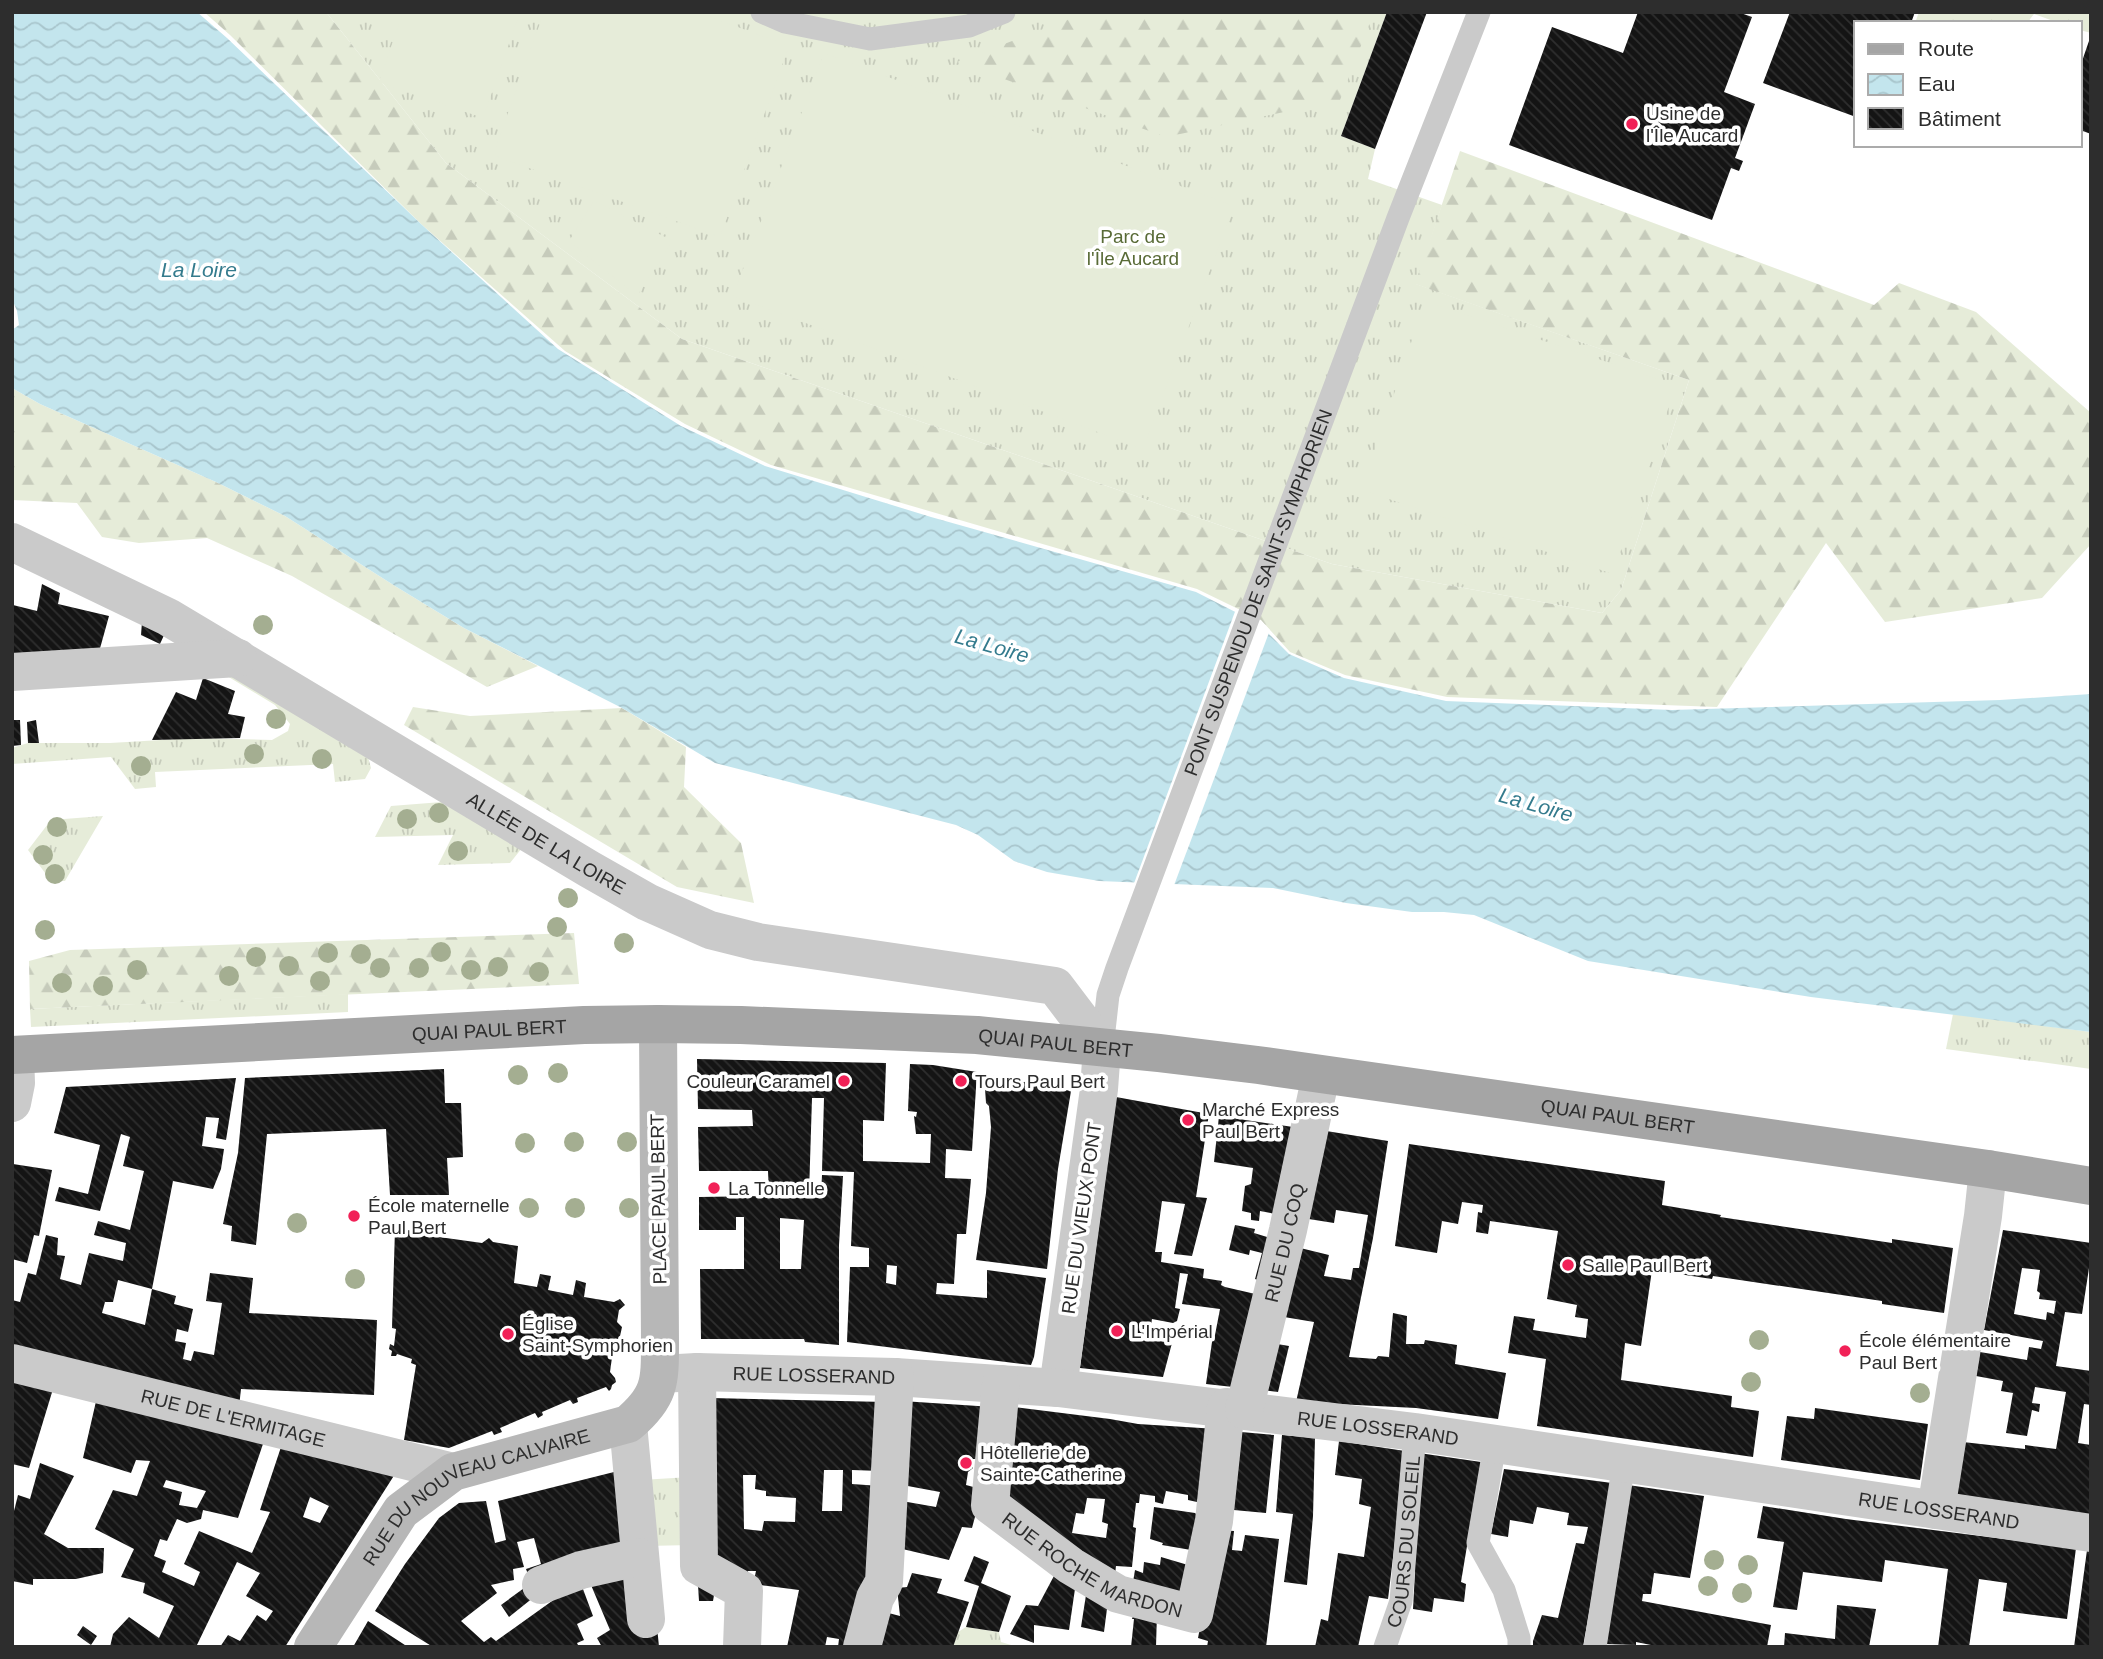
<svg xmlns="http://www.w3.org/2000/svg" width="2103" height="1659" viewBox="0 0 2103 1659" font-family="Arial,sans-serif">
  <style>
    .grass { fill: url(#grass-tufts) }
    .forest { fill: url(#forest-firs) }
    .pitch { fill: #e6ecd9 }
    .water { fill: url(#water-waves) }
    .pier { fill: #fff }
    .building { fill: url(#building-back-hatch); fill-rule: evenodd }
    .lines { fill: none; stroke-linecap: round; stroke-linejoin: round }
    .lane { stroke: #cacaca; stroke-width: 23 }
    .street { stroke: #cacaca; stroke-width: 38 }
    .secondary { stroke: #b7b7b7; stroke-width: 38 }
    .primary { stroke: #a5a5a5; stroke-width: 38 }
    .tree { fill: #a4ae91 }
    .poi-dot { fill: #f12157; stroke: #fff; stroke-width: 2.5 }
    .labels { text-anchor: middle; stroke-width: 7; stroke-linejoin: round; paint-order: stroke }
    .poi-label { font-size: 19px; fill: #2d2d2d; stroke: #fff; text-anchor: start }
    .park-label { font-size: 19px; fill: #596b37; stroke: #fff }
    .street-label { font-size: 19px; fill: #2d2d2d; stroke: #fff }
    .water-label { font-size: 21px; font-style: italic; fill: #347b8d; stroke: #fff }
  </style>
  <defs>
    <pattern id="grass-tufts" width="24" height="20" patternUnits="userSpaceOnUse" patternTransform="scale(1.75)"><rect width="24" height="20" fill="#e6ecd9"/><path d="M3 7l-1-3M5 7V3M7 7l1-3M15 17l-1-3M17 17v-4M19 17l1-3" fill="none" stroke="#c6cbbb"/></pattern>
    <pattern id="forest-firs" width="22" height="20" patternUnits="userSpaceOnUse" patternTransform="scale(1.75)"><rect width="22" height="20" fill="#e6ecd9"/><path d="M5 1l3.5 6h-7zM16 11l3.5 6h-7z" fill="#c6cbbb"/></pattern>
    <pattern id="water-waves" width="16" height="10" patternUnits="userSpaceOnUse" patternTransform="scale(1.75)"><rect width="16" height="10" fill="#c3e5ed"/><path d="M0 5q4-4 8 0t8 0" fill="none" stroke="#a8c5cc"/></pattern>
    <pattern id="building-back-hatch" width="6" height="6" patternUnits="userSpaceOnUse" patternTransform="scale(1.75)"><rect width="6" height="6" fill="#141414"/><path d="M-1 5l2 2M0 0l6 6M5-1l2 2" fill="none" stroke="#2e2e2e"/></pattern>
  </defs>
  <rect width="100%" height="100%" fill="#fff"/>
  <path class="grass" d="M326 12H1387L1341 136 1375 149 1368 179 1442 205 1416 284 1689 380 1621 590 1602 613 1332 564 682 339 446 163Z
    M227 676 235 677 368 757 371 768 365 779 335 782 333 764 155 772 156 787 135 789 111 757 12 764V748L28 743H110L195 738 272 740 288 731 290 724 275 705Z
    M442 802 522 848 510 863 438 865 453 835 375 837 391 806Z
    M103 816 65 881H51L28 850 51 820Z
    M348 994V1012L31 1027 30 1009Z
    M1953 1014 2091 1032V1069L1946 1049Z
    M690 1477 691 1545 647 1546 641 1480Z
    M966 1627 999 1632 1001 1642 1018 1647H953L958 1632Z"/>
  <path class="forest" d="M204 12H326L446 163 682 339 1332 564 1602 613 1621 590 1689 380 1415 284 1460 151 1874 305 1899 283 1976 312 2091 413V544L2042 598 1885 622 1826 543 1717 707 1447 697 1345 675 1290 652 1261 620 1197 589 771 465 685 424 565 351 421 224 230 35Z
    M1088 12H1374L1340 100 1166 137 957 62Z
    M1919 12H2091V33L2080 30V23H2059L2034 14 2027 23H1915Z
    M12 388 40 404 216 482 285 516 395 586 464 628 538 666 487 687 292 576 207 538 139 543 102 537 77 503 12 500Z
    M413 707 470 716 622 708 686 747 684 787 741 843 754 903 677 887 404 725Z
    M574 933 579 984 30 1009 29 961 70 950Z"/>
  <path class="pitch" d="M403 12H520L483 118 379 82Z
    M544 12H697L789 46 720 237 493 155Z
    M824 53 1234 206 1143 449 733 296Z
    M594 201 673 241 637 296 569 241Z
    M1425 301 1676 385 1613 574 1362 490Z"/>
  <path class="water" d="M12 12H197L227 38 421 224 558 349 681 426 765 466 931 517 1196 592 1259 624 1289 654 1344 678 1446 701 1672 710 2000 700 2091 694V1032L1811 997 1588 961 1474 915 1444 912H1412L1346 903 1273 888 1099 881 1047 872 1014 861 978 835 956 825 715 763 622 708 464 628 395 586 285 516 216 482 40 404 12 388V330L19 325 17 311 12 299Z"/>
  <path class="pier" d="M1236 609 1261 621 1270 630 1173 888 1133 886Z"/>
  <path class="building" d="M1387 12H1427L1375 149 1341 136Z
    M1638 12H1738L1752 17 1724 92 1755 104 1735 158 1743 161 1739 171 1731 168 1712 220 1509 145 1552 27 1623 53Z
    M1790 12H1915L1911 23H1856V117L1763 83Z
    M2090 38H2091V134L2080 130V67Z
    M42 584 60 593 58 604 109 616 99 652 12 657 13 605 37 611Z
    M142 622 165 633 160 644 141 635Z
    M203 678 235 691 228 714 245 717 240 738 152 740 176 692 196 700Z
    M12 720H20L21 745 12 746Z
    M36 720 39 743H28L27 722Z
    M697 1059 886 1063 884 1121 863 1120V1161L930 1163 931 1134H916L914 1116 916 1117 917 1112 908 1111 910 1064 933 1065 977 1072 972 1151 946 1149 945 1178 971 1179 966 1234H957L954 1284 937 1283 936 1294 987 1298V1270L1046 1278 1034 1357 1031 1365 847 1342 850 1267H869V1248L851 1246 854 1172 822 1171 824 1098H812L809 1194 821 1195 822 1175 843 1176 839 1245V1345L805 1342 804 1339H701L700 1269H744V1217H736V1230H699V1197L769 1196 768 1171H699L698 1127 753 1126 752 1110 698 1109ZM780 1218 804 1220 801 1269H780ZM887 1265 897 1266 896 1285 886 1283Z
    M444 1069 445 1103H461L463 1157 447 1158 449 1195H390L386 1129 267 1134 256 1245 231 1241 232 1226 223 1224 238 1153 245 1078Z
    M984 1074 1071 1091 1058 1169 1047 1269 976 1260 986 1193 991 1127 989 1106 986 1103Z
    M236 1078 226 1140 216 1138 219 1118 206 1117 202 1146 224 1149 221 1169 213 1189 173 1181 152 1289 118 1280 113 1302H105L102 1313 145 1325 152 1289 176 1296 174 1304 193 1309 188 1332 177 1329 175 1341 186 1343 183 1359 191 1361 194 1351 214 1355 222 1303 206 1301 210 1273 253 1278 249 1313 377 1320 374 1395 241 1389 239 1407 12 1346V1300L20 1302 28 1273 36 1275 46 1235 58 1238 57 1255 65 1256 60 1279 81 1285 89 1253 123 1261 126 1243 94 1235 98 1221 130 1230 144 1171 123 1166 130 1137 121 1134 100 1211 55 1201 59 1187 88 1194 100 1145 54 1133 66 1087Z
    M1116 1097 1209 1114 1196 1197 1207 1198 1192 1256 1174 1254 1185 1204 1162 1201 1155 1252H1162L1161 1262 1204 1269 1203 1278 1222 1281 1221 1285 1225 1287 1264 1296 1242 1388 1206 1384 1213 1335H1215L1220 1309 1182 1304 1188 1274 1180 1273 1175 1308 1180 1309 1177 1321 1173 1323 1152 1319 1149 1339 1172 1343 1163 1377 1080 1368Z
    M1219 1116 1306 1129 1286 1216 1260 1211 1259 1221 1251 1220V1213L1242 1211 1245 1186 1251 1184 1253 1168 1214 1162Z
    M1314 1129 1388 1141 1373 1238 1349 1357 1376 1359 1378 1356 1389 1357 1393 1313 1407 1316 1406 1344H1424L1425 1340 1457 1345 1455 1364 1506 1373 1498 1419 1416 1408 1296 1402 1314 1322 1272 1315 1288 1245 1329 1255 1324 1276 1351 1280 1353 1268H1359L1368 1215 1336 1210 1334 1223 1296 1217Z
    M1409 1144 1665 1181 1662 1205 1721 1215 1720 1217 1892 1243V1239L1953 1248 1944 1313 1882 1304V1301L1713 1276 1712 1279 1652 1270 1641 1346 1625 1343 1621 1380 1732 1396 1731 1407 1759 1411 1753 1457 1537 1426 1546 1359 1508 1353 1514 1316 1535 1319 1533 1330 1586 1338 1588 1319 1575 1317 1577 1305 1547 1299 1558 1231 1490 1221 1488 1234 1476 1232 1478 1212 1482 1213 1483 1205 1462 1202 1458 1224 1442 1221 1437 1253 1395 1246Z
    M13 1164 52 1170 39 1236 34 1235 27 1263 12 1259Z
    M1235 1225 1255 1229 1254 1233 1277 1240 1267 1283 1255 1279 1262 1253 1250 1250 1249 1255 1229 1250Z
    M395 1229 429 1232 433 1229 439 1237 482 1243 489 1238 493 1242 518 1246 514 1283 537 1287 540 1274 551 1276 548 1290 573 1295 576 1280 586 1283 584 1297 614 1302 620 1299 625 1305 619 1310 617 1322 622 1327 619 1341 617 1340 616 1347 613 1350 610 1372 615 1378 616 1382 612 1385 611 1389 609 1391 606 1387 577 1398 578 1402 573 1404 570 1400 542 1412 543 1415 538 1418 535 1413 500 1428 502 1432 494 1435 492 1431 449 1448 404 1440 416 1365 411 1363 412 1359 397 1354 396 1356H391L392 1351 389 1349 390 1344 394 1346 396 1329 392 1328Z
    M2003 1230 2091 1243V1255L2082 1314 2065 1312 2056 1366 2091 1371V1405L2084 1404 2078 1443 2091 1445V1516L1956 1500 1963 1442 2025 1449V1445L2056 1449 2066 1392 2035 1387 2032 1403 2040 1404 2039 1412 2032 1410 2027 1436 2006 1433 2013 1393 2001 1391 2003 1381 1976 1376 1980 1352 2027 1360 2029 1347 2041 1349 2043 1341 1984 1330ZM2022 1268 2040 1270 2037 1291 2040 1293 2039 1299 2056 1301 2054 1314 2047 1312 2046 1320 2014 1314Z
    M1266 1342 1289 1346 1278 1392 1255 1389Z
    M12 1379 53 1389 29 1468 12 1464Z
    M97 1397 264 1441 238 1518 203 1510 201 1519 187 1523 177 1519 167 1541 160 1539 154 1556 166 1561 162 1572 194 1586 200 1572 184 1564 199 1531 252 1553 270 1512 260 1510 281 1447 395 1474 285 1647H220L228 1635 240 1641 257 1615 266 1621 273 1611 246 1596 260 1573 237 1562 196 1647H110L113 1634 129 1617 159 1638 174 1606 143 1593 145 1583 121 1577 134 1549 95 1529 113 1490 137 1496 150 1461 136 1460 131 1473 83 1458ZM166 1480 206 1491 197 1508 179 1505 182 1492 163 1487ZM310 1497 329 1506 320 1523 303 1517Z
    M711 1398 886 1402 881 1471 852 1470V1484L880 1486 857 1647H838L839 1639 827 1637 825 1647H787L799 1590 753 1584 756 1571H748L747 1581 712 1566ZM824 1470H843L842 1511H822ZM743 1475H756L755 1489 766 1491V1496L796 1498 795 1522 764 1521 762 1531 744 1529Z
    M902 1401 993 1407 986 1459H973V1468L968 1472 966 1485 981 1489 976 1513 972 1528 962 1527 949 1560 894 1547 896 1500 936 1507 940 1492 897 1484Z
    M1005 1406 1110 1419 1138 1424 1217 1429 1197 1502 1188 1500V1495L1166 1491 1163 1504 1155 1502V1496L1140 1494 1139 1503H1136L1133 1527 1136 1528 1132 1567 1116 1566 1115 1575 999 1501ZM1087 1498 1105 1499 1102 1522 1108 1524 1106 1538 1072 1533 1076 1513 1084 1514Z
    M1815 1408 1928 1424 1920 1480 1781 1460 1787 1416 1814 1419Z
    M1230 1431 1274 1435 1266 1513 1223 1509Z
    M1282 1435 1315 1438 1313 1516 1307 1585 1284 1582 1293 1514 1276 1512Z
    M1339 1441 1405 1451 1399 1508 1388 1599 1369 1596 1358 1647H1315L1321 1619 1328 1621 1338 1553 1364 1557 1371 1507 1359 1504 1362 1479 1335 1475Z
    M1419 1453 1481 1462 1461 1582 1466 1584 1464 1602 1434 1598 1432 1612 1413 1609 1415 1572 1414 1541Z
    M40 1463 74 1476 44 1534 68 1548H104L103 1573 76 1579H33V1585L12 1581V1510L14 1511 18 1495 30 1499Z
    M1504 1469 1612 1483 1583 1647H1533V1641L1542 1615 1558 1618 1576 1543 1584 1544 1588 1527 1567 1525 1569 1513 1537 1507 1533 1524 1510 1520 1508 1537 1491 1534Z
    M622 1470 631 1550 529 1577 526 1569 541 1564 534 1538 517 1542 524 1567 513 1569 514 1580 491 1585 497 1593 461 1621 484 1642 491 1637 496 1641 580 1581 593 1616 577 1624 584 1640 577 1643 579 1647H433L375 1611 405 1564 439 1518 459 1503 486 1501 495 1543 506 1540 498 1501Z
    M1628 1485 1704 1496 1690 1578 1654 1573 1651 1594H1643L1642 1601 1771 1625 1767 1647H1661L1636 1642V1645L1604 1644Z
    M1763 1506 1846 1519 2076 1548 2067 1619 2003 1611 2007 1583 1979 1579 1969 1647H1938L1948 1569 1885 1560 1882 1582 1803 1572 1797 1610 1773 1607 1784 1542 1757 1538Z
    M1154 1507 1195 1513 1205 1522 1193 1603 1133 1582 1135 1570 1143 1573 1144 1562 1160 1565 1161 1557 1188 1565 1191 1550 1162 1545 1163 1543 1150 1539Z
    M1219 1530 1234 1531 1232 1550 1242 1551 1245 1535 1279 1539 1266 1647H1207L1208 1641 1198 1638Z
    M2087 1550H2091V1647H2074Z
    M974 1556 989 1562 981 1583 1011 1596 999 1632 966 1627 979 1586 964 1581Z
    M630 1568 657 1626 659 1647H602L597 1638 610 1630 588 1578Z
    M912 1573 942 1579 937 1593 969 1602 953 1647H869L877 1610 900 1616 897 1588 907 1587Z
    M1055 1574 1076 1582 1069 1630 1034 1625V1643L1010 1634 1026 1605 1038 1606Z
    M531 1583 534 1597 509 1617 501 1605Z
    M716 1584 713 1601H699L698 1585Z
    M1086 1595 1108 1601 1104 1632 1081 1627Z
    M1837 1605 1876 1609 1869 1647H1784L1785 1633 1835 1639Z
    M1136 1607 1157 1613 1156 1647H1131L1134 1619H1132Z
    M368 1621 408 1647H353Z
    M83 1626 97 1636 91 1645 77 1635Z"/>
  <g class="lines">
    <g class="lane">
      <path d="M762 12 785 22 870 39 969 26 1004 12"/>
      <path id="s1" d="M1102 1048 1108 995 1117 968 1398 218 1479 12"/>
      <path d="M1495 1444 1478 1543 1504 1590 1519 1638V1647"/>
      <path id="s2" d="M1385 1647 1401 1601 1415 1432"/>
      <path d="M1595 1647 1624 1463"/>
    </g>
    <g class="street">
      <path id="s3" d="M12 542 168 617 589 869 647 902 710 930 758 942 1055 986 1102 1048 1099 1089 1058 1388"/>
      <path d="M12 672 238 658"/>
      <path d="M12 1103 16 1083 15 1055"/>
      <path id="s4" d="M12 1363 453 1472"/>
      <path d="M697 1372 699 1566 744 1591 742 1647"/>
      <path id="s5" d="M660 1374 697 1372 895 1377 1058 1388 1415 1432 2091 1533"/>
      <path id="s6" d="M1001 1384 990 1505 1071 1566 1118 1594 1194 1614 1214 1521 1226 1407"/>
      <path id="s7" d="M1244 1410 1288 1230 1321 1075"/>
      <path d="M628 1424 646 1619"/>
      <path d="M1936 1510 1983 1216 1988 1169"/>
      <path d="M541 1585 581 1570 639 1557"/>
      <path d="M862 1647 875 1598 884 1582 895 1377"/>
    </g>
    <path class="secondary" id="s8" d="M313 1647 401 1511 453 1472 628 1424C660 1397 660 1383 660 1343L658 1024"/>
    <path class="primary" id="s9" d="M12 1055 584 1025 658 1024 741 1025 977 1035 1159 1053 1258 1065 1988 1169 2091 1186"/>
  </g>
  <g class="tree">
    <circle cx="263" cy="625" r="10"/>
    <circle cx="276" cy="719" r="10"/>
    <circle cx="254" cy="754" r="10"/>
    <circle cx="322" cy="759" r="10"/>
    <circle cx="141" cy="766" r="10"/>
    <circle cx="439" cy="813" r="10"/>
    <circle cx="407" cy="819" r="10"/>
    <circle cx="57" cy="827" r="10"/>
    <circle cx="458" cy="851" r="10"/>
    <circle cx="43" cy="855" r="10"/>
    <circle cx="55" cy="874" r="10"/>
    <circle cx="568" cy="898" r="10"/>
    <circle cx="557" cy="927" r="10"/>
    <circle cx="45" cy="930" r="10"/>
    <circle cx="624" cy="943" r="10"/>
    <circle cx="441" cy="952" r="10"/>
    <circle cx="328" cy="953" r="10"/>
    <circle cx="361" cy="954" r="10"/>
    <circle cx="256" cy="957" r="10"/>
    <circle cx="289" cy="966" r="10"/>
    <circle cx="498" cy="967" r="10"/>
    <circle cx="380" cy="968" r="10"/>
    <circle cx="419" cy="968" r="10"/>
    <circle cx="137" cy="970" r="10"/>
    <circle cx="471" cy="970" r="10"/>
    <circle cx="539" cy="972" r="10"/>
    <circle cx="229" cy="976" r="10"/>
    <circle cx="320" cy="981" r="10"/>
    <circle cx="62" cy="983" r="10"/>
    <circle cx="103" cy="986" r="10"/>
    <circle cx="558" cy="1073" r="10"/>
    <circle cx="518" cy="1075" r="10"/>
    <circle cx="574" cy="1142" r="10"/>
    <circle cx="627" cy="1142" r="10"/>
    <circle cx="525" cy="1143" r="10"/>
    <circle cx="529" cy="1208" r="10"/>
    <circle cx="575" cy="1208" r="10"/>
    <circle cx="629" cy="1208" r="10"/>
    <circle cx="297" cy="1223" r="10"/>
    <circle cx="355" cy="1279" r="10"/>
    <circle cx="1759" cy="1340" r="10"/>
    <circle cx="1751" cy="1382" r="10"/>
    <circle cx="1920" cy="1393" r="10"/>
    <circle cx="1714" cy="1560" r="10"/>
    <circle cx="1748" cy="1565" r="10"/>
    <circle cx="1708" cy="1586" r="10"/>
    <circle cx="1742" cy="1593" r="10"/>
  </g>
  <g class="poi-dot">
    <circle cx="1632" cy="124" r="7"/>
    <circle cx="844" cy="1081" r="7"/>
    <circle cx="961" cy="1081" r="7"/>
    <circle cx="1188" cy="1120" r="7"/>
    <circle cx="714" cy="1188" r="7"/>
    <circle cx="354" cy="1216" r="7"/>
    <circle cx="1568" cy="1265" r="7"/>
    <circle cx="1117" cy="1331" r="7"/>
    <circle cx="508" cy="1334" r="7"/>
    <circle cx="1845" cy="1351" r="7"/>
    <circle cx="966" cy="1463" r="7"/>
  </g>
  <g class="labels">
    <g class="poi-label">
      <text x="1646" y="120">Usine de<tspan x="1646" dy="22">l'Île Aucard</tspan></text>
      <text x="830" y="1088" text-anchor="end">Couleur Caramel</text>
      <text x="975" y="1088">Tours Paul Bert</text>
      <text x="1202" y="1116">Marché Express<tspan x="1202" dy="22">Paul Bert</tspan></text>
      <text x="728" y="1195">La Tonnelle</text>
      <text x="368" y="1212">École maternelle<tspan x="368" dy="22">Paul Bert</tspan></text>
      <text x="1582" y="1272">Salle Paul Bert</text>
      <text x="522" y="1330">Église<tspan x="522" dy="22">Saint-Symphorien</tspan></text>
      <text x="1131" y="1338">L'Impérial</text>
      <text x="1859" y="1347">École élémentaire<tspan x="1859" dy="22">Paul Bert</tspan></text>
      <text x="980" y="1459">Hôtellerie de<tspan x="980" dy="22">Sainte-Catherine</tspan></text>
    </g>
    <g class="park-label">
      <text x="1133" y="243">Parc de<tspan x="1133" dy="22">l'Île Aucard</tspan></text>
    </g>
    <g class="street-label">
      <text dy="7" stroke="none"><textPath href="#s1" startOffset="483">PONT SUSPENDU DE SAINT-SYMPHORIEN</textPath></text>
      <text dy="7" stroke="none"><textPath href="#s3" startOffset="614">ALLÉE DE LA LOIRE</textPath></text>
      <text dy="7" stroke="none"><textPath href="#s9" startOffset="478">QUAI PAUL BERT</textPath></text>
      <text dy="7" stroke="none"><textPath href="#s9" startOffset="1045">QUAI PAUL BERT</textPath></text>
      <text dy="7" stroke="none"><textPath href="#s9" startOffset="1612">QUAI PAUL BERT</textPath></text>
      <text transform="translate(658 1199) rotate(-91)" y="7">PLACE PAUL BERT</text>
      <text transform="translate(1081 1218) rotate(-82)" y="7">RUE DU VIEUX PONT</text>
      <text dy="7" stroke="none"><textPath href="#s7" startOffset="172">RUE DU COQ</textPath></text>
      <text dy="7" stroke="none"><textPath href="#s5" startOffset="154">RUE LOSSERAND</textPath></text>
      <text dy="7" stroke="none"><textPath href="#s4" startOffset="228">RUE DE L'ERMITAGE</textPath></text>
      <text dy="7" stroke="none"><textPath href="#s5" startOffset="721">RUE LOSSERAND</textPath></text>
      <text dy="7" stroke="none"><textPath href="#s8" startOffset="234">RUE DU NOUVEAU CALVAIRE</textPath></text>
      <text dy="7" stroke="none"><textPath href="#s5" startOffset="1288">RUE LOSSERAND</textPath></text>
      <text dy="7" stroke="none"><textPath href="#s2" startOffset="108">COURS DU SOLEIL</textPath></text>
      <text dy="7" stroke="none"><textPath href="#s6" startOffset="242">RUE ROCHE MARDON</textPath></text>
    </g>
    <g class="water-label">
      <text x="199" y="277">La Loire</text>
      <text transform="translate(992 646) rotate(16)" y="7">La Loire</text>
      <text transform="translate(1536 805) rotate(16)" y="7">La Loire</text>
    </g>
  </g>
  <rect width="2103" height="1659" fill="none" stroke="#2d2d2d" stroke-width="28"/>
  <rect x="1854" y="21" width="228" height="126" fill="#ffffff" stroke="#ababab" stroke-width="2"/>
  <rect x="1868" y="44" width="35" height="10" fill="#a5a5a5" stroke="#ababab" stroke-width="2"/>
  <text x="1918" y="56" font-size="21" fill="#2d2d2d">Route</text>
  <rect x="1868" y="74" width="35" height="21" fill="url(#water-waves)" stroke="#ababab" stroke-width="2"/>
  <text x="1918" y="91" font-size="21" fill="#2d2d2d">Eau</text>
  <rect x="1868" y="108" width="35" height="21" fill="url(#building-back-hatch)" stroke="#ababab" stroke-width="2"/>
  <text x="1918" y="126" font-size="21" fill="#2d2d2d">Bâtiment</text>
</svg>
